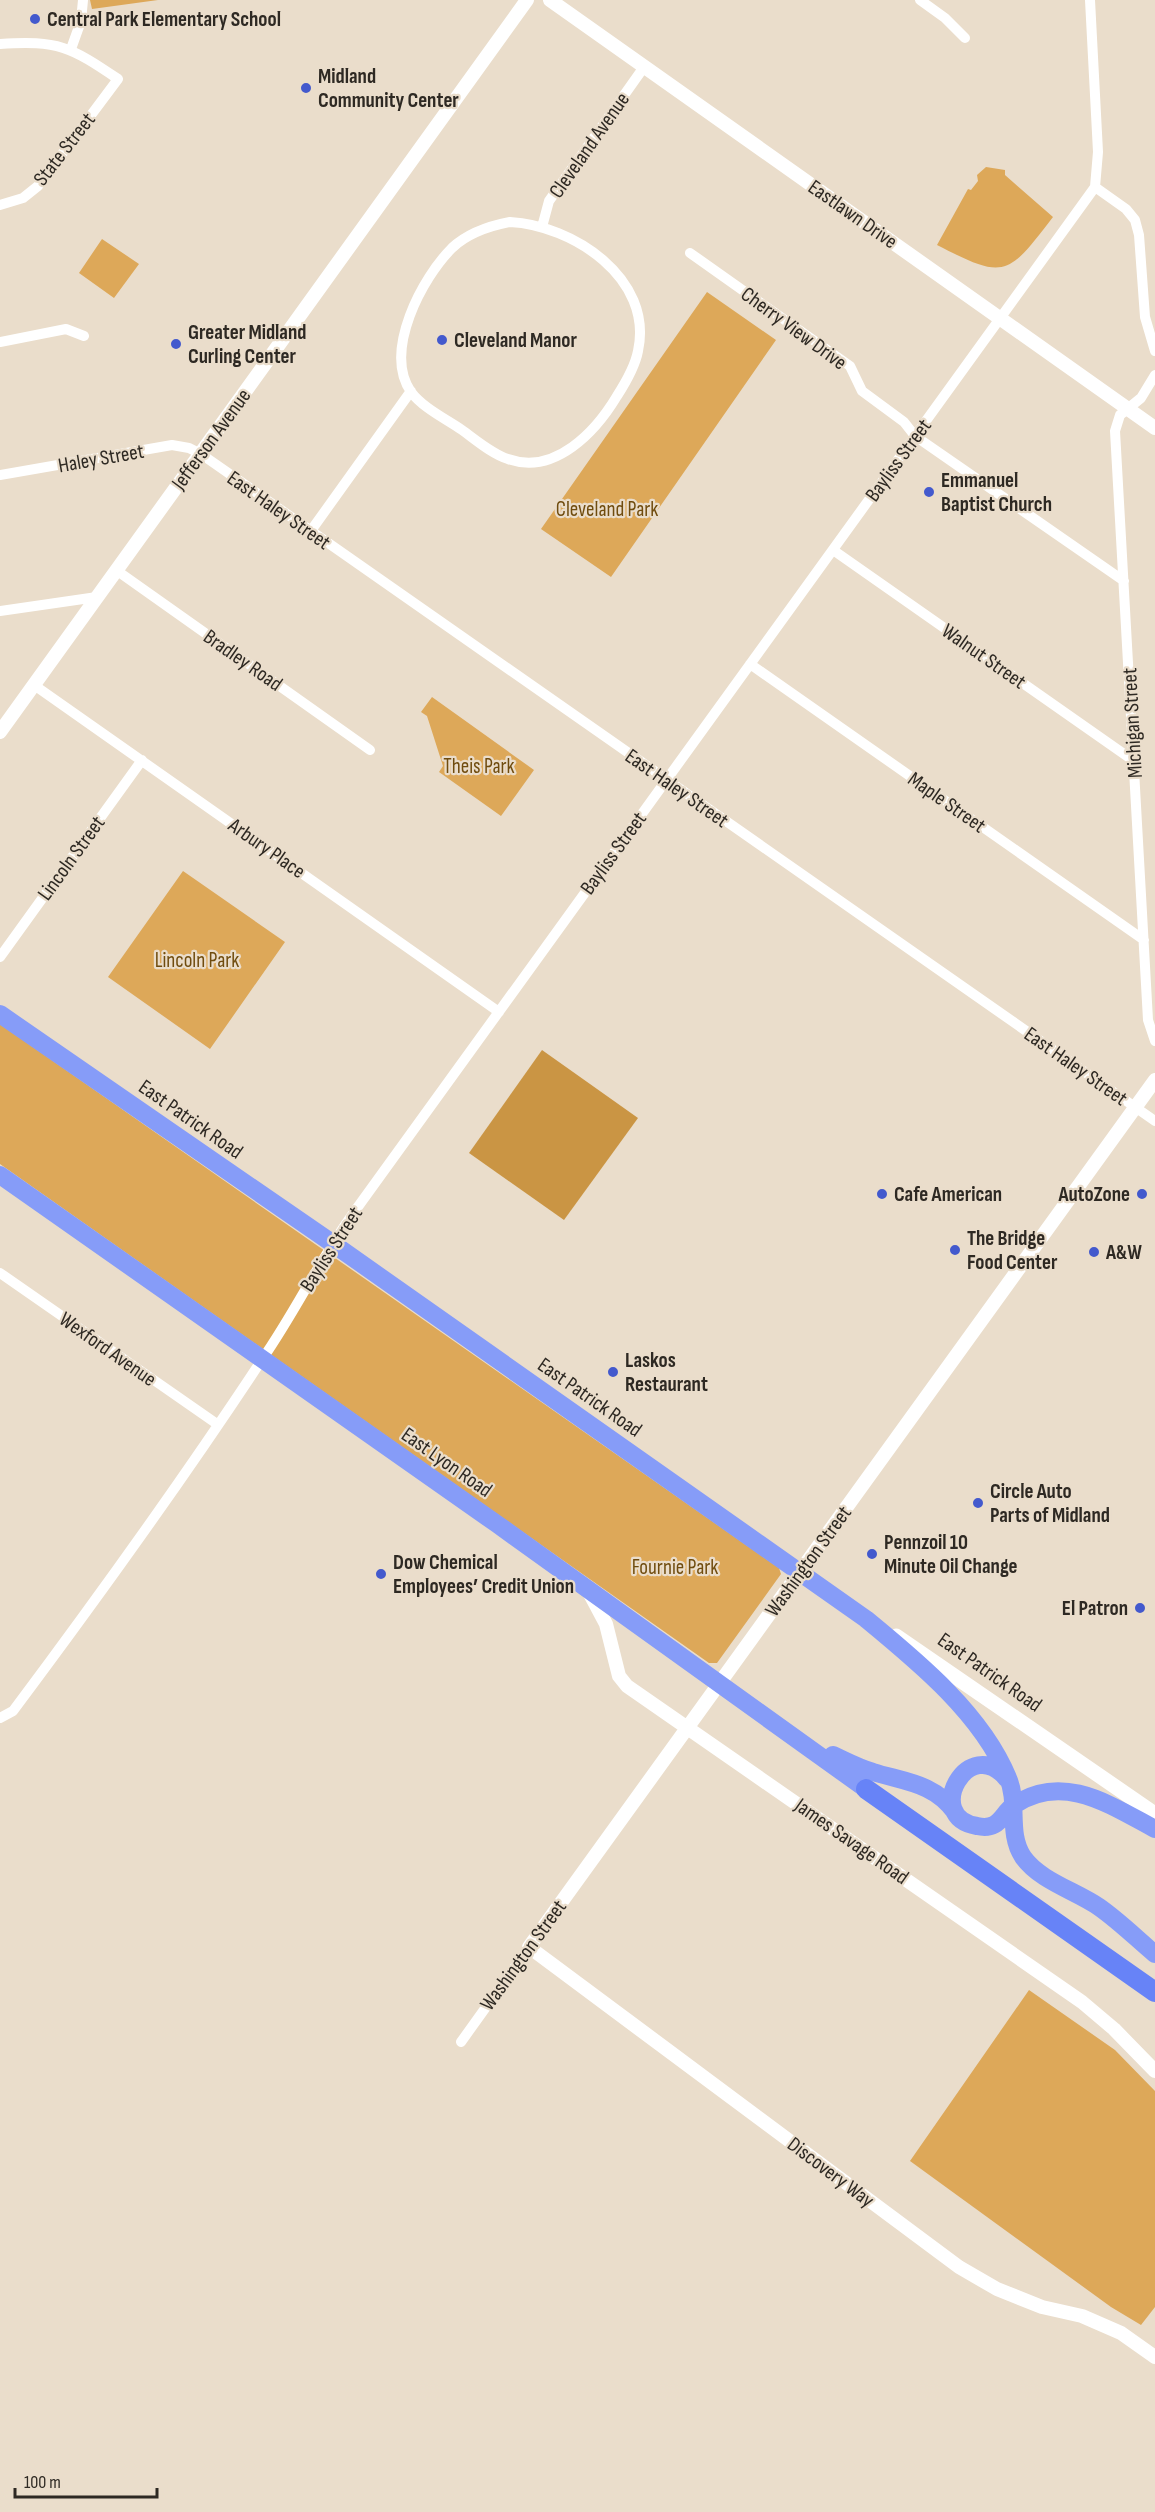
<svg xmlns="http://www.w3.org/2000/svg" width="1155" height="2512" viewBox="0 0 1155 2512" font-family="'Sofia Sans Condensed',sans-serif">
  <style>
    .green { fill: #dda859 }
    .forest { fill: #ca9544 }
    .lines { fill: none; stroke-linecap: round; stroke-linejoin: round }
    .minor { stroke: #fff; stroke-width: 10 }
    .tertiary { stroke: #fff; stroke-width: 14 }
    .secondary { stroke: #fff; stroke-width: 15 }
    .trunk { stroke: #869cf8; stroke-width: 18 }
    .motorway { stroke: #6783f7; stroke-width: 20 }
    .poi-dot { fill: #4359cd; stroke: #eaddcb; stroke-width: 2 }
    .labels { text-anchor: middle; stroke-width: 4.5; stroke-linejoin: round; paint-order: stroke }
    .poi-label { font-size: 21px; font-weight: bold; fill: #2e2923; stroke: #eaddcb; text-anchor: start }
    .street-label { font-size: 21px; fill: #2e2923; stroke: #eaddcb }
    .park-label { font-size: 21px; fill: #704c0e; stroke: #eaddcb }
  </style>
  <rect width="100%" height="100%" fill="#eaddcb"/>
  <path class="green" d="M90 0H158L92 9Z
    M986 167 1005 170V175L1053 217C1007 277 1005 280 937 245L968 189 971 190 978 181 977 175Z
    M102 239 139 264 114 298 79 273Z
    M707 292 776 340 611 577 541 529Z
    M432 697 534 770 501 816 439 772 443 766 427 716 421 712Z
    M183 871 285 942 210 1049 108 977Z
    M0 1024 779 1568 781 1574 717 1663H709L0 1164Z
    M1029 1990 1115 2050 1155 2091V2307L1141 2325 1111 2307 910 2161Z"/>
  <path class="forest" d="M542 1050 638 1118 564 1220 469 1153Z"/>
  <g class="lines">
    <path class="minor" d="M920 0 945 18 965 38
      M0 44C58 40 71 47 118 79L38 186 23 198 0 205
      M71 49 81 21 83 0
      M1095 187 1126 209 1135 220 1139 235 1145 317 1155 351
      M510 222C572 225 654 278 638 351 635 367 626 382 617 396 596 431 555 476 508 459 492 454 476 440 462 430 446 419 423 408 411 392 383 351 422 278 452 248 468 233 489 226 510 222Z
      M542 227 549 201 644 67
      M690 253 850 366 862 391 904 422 915 436 1124 581
      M0 342 66 329 84 336
      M1155 375 1141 398 1120 415 1115 431 1148 1020 1155 1041
      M0 475 172 445 189 448 201 454 1155 1121
      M310 532 411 391
      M833 550 1134 761
      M116 570 370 750
      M0 611 97 597
      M750 664 1144 940
      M34 685 499 1012
      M0 957 142 760
      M0 1273 217 1424
      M0 1718 13 1711C99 1596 184 1478 263 1358 295 1312 319 1261 352 1215L1095 187 1098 152 1090 0
      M461 2042 529 1947"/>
    <path class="tertiary" d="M550 0 1155 428
      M0 732 527 0
      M1155 1080 529 1947 959 2267 997 2289 1042 2307 1082 2316 1121 2333 1155 2357
      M590 1594 606 1624 619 1676 627 1686 1082 2002 1114 2029 1155 2071"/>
    <path class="secondary" d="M896 1636 1155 1814"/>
    <path class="trunk" d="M0 1014 332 1243 866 1619C917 1661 982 1714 1008 1778 1019 1803 1007 1833 1023 1857 1040 1881 1076 1891 1099 1907 1119 1921 1136 1938 1155 1954
      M0 1175 497 1524 866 1789
      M833 1755C846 1761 859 1768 873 1772 905 1782 934 1783 955 1812
      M1007 1779C969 1732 922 1817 977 1826 1000 1831 1001 1814 1014 1805 1063 1772 1110 1805 1155 1829"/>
    <path class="motorway" d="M866 1789 1155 1992"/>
  </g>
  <g class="poi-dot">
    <circle cx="35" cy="19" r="6"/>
    <circle cx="306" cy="88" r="6"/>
    <circle cx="442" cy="340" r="6"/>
    <circle cx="176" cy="344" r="6"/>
    <circle cx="929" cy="492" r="6"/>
    <circle cx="882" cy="1194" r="6"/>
    <circle cx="1142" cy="1194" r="6"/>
    <circle cx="955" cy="1250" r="6"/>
    <circle cx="1094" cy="1252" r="6"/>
    <circle cx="613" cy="1372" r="6"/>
    <circle cx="978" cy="1503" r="6"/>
    <circle cx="872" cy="1554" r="6"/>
    <circle cx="381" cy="1574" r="6"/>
    <circle cx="1140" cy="1608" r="6"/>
  </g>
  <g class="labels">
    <g class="poi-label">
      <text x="47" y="26">Central Park Elementary School</text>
      <text x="318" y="83">Midland<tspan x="318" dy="24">Community Center</tspan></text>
      <text x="188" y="339">Greater Midland<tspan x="188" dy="24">Curling Center</tspan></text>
      <text x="454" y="347">Cleveland Manor</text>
      <text x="941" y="487">Emmanuel<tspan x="941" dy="24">Baptist Church</tspan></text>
      <text x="894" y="1201">Cafe American</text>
      <text x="1130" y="1201" text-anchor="end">AutoZone</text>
      <text x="967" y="1245">The Bridge<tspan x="967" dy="24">Food Center</tspan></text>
      <text x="1106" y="1259">A&amp;W</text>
      <text x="625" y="1367">Laskos<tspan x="625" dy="24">Restaurant</tspan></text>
      <text x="990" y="1498">Circle Auto<tspan x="990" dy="24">Parts of Midland</tspan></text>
      <text x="884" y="1549">Pennzoil 10<tspan x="884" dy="24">Minute Oil Change</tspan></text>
      <text x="393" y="1569">Dow Chemical<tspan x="393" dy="24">Employees’ Credit Union</tspan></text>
      <text x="1128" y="1615" text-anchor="end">El Patron</text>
    </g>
    <g class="street-label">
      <text transform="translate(589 145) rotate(-55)" y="7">Cleveland Avenue</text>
      <text transform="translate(64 149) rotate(-52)" y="7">State Street</text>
      <text transform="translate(853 214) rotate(35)" y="7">Eastlawn Drive</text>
      <text transform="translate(794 328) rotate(36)" y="7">Cherry View Drive</text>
      <text transform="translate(211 439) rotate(-54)" y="7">Jefferson Avenue</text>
      <text transform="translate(101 458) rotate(-10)" y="7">Haley Street</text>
      <text transform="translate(898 460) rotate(-54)" y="7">Bayliss Street</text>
      <text transform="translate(279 510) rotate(35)" y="7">East Haley Street</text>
      <text transform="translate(984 656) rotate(35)" y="7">Walnut Street</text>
      <text transform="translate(243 660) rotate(35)" y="7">Bradley Road</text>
      <text transform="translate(1132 723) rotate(-93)" y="7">Michigan Street</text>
      <text transform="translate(677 788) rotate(35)" y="7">East Haley Street</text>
      <text transform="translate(947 802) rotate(35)" y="7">Maple Street</text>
      <text transform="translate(267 848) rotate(35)" y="7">Arbury Place</text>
      <text transform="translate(613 853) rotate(-54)" y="7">Bayliss Street</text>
      <text transform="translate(71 858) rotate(-54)" y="7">Lincoln Street</text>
      <text transform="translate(1076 1066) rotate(35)" y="7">East Haley Street</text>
      <text transform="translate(191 1119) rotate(35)" y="7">East Patrick Road</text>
      <text transform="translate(331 1249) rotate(-57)" y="7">Bayliss Street</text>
      <text transform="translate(108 1349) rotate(35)" y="7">Wexford Avenue</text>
      <text transform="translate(590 1397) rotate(35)" y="7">East Patrick Road</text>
      <text transform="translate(447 1462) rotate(35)" y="7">East Lyon Road</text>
      <text transform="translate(808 1561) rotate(-54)" y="7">Washington Street</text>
      <text transform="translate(990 1672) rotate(35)" y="7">East Patrick Road</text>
      <text transform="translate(852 1841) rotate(35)" y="7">James Savage Road</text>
      <text transform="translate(523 1955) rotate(-54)" y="7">Washington Street</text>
      <text transform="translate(831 2172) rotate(37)" y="7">Discovery Way</text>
    </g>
    <g class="park-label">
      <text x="607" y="516">Cleveland Park</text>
      <text x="479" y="773">Theis Park</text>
      <text x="197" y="967">Lincoln Park</text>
      <text x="675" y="1574">Fournie Park</text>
    </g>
  </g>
  <path d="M15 2488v9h142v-9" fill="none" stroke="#2e2923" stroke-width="3"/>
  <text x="24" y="2488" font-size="18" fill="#2e2923" stroke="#eaddcb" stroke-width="4.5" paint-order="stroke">100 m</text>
</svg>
